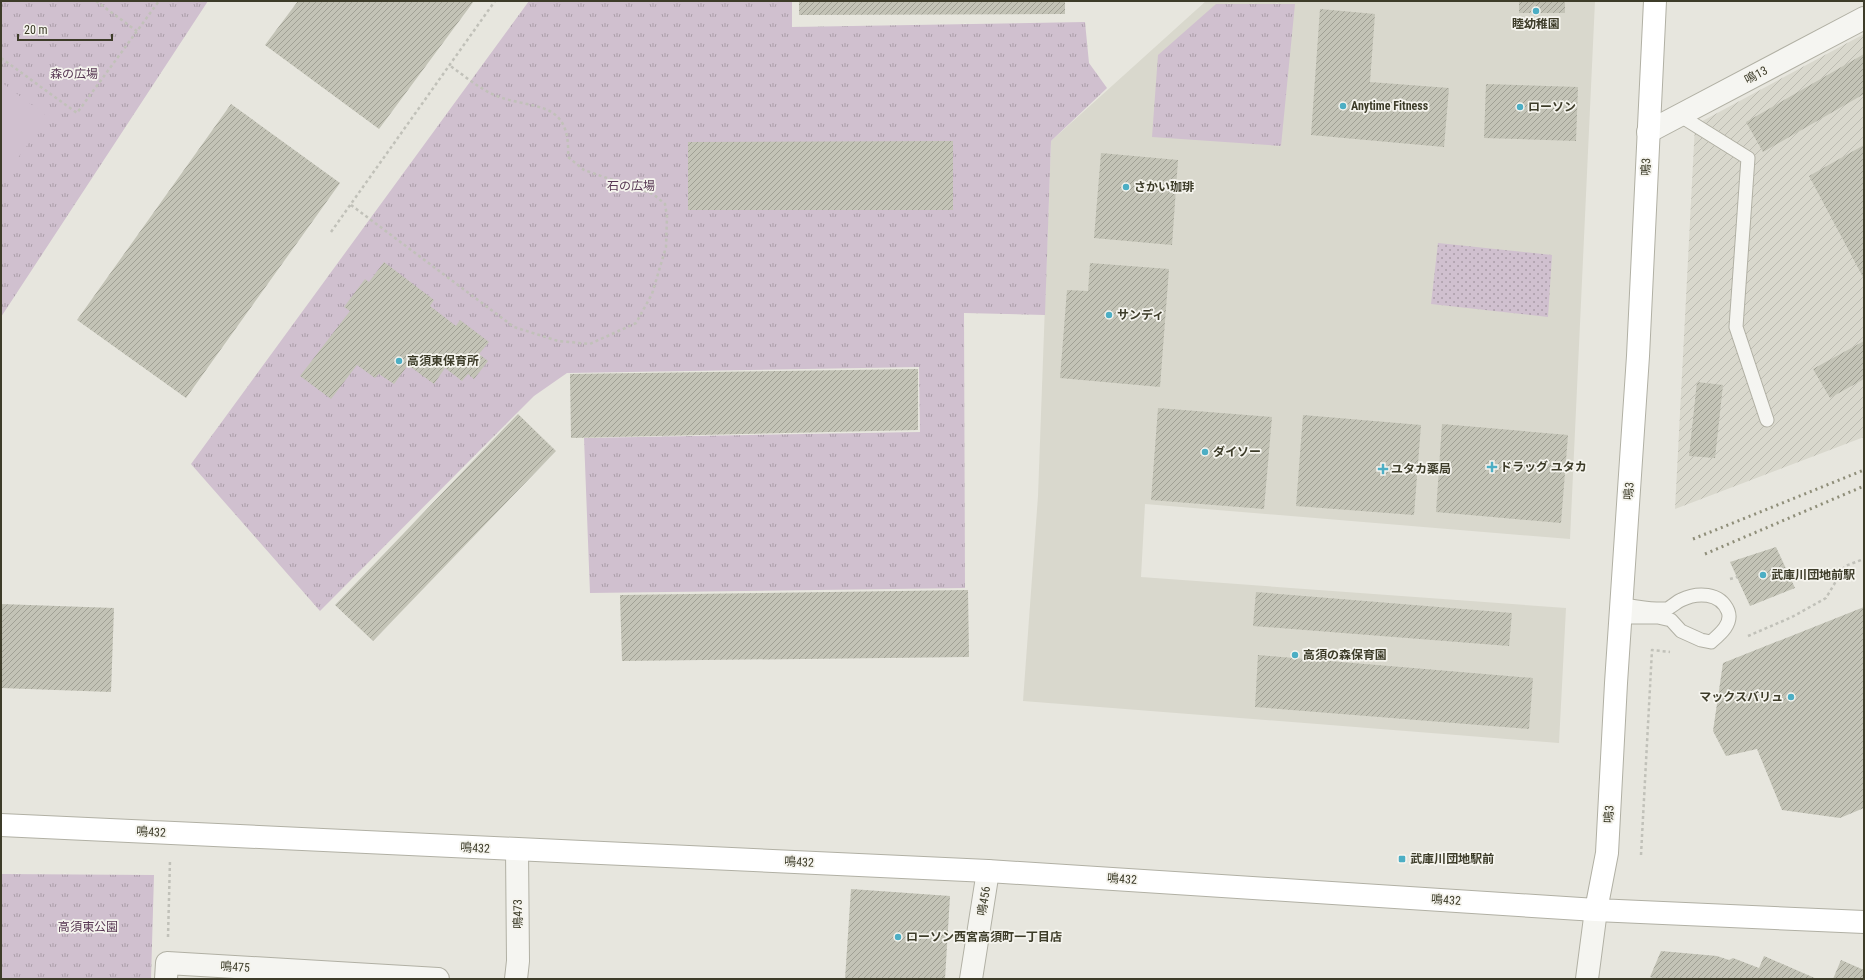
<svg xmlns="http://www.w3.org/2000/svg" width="1865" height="980" viewBox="0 0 1865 980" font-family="'Roboto Condensed','Noto Sans JP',sans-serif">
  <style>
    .built { fill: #d9d8cd }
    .industrial { fill: url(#industrial-furrows) }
    .grass { fill: url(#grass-dots) }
    .park { fill: url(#park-tufts) }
    .pitch { fill: #d0c0cf }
    .building { fill: url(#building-hatch) }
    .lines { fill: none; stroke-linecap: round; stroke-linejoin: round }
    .lane-casing { stroke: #b1b0a4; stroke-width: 15 }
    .street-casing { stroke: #b1b0a4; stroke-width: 24 }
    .secondary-casing { stroke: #b1b0a4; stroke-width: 24 }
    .path { stroke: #c1c1b9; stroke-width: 2.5; stroke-dasharray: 3 3; stroke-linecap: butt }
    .lane { stroke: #f5f5f1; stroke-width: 13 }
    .street { stroke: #f5f5f1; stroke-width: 22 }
    .secondary { stroke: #fff; stroke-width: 22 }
    .rail { stroke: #8f8e79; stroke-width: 3; stroke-dasharray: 2 4; stroke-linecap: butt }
    .poi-dot { fill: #4caec4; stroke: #f5f4ee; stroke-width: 1.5 }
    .labels { text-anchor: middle; stroke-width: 3.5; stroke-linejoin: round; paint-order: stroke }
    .poi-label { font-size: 12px; font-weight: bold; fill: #3d3c29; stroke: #f5f4ee; text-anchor: start }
    .park-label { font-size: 12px; fill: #573753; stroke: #f5f4ee }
    .street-label { font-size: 12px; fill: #3d3c29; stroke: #f5f4ee }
  </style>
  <defs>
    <pattern id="industrial-furrows" width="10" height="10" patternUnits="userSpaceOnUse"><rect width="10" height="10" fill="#d9d8cd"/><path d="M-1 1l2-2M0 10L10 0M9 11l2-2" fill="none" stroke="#bbbab0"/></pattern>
    <pattern id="grass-dots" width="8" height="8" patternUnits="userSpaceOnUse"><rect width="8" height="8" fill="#d0c0cf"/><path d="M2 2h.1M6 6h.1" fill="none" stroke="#aa9da8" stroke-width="1.8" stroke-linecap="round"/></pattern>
    <pattern id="park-tufts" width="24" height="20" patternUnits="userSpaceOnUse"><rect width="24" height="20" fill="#d0c0cf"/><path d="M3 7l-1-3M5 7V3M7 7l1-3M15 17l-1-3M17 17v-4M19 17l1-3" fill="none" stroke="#aa9da8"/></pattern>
    <pattern id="building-hatch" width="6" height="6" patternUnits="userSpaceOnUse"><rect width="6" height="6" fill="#c3c3b6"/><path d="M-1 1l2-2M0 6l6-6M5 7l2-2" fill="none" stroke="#a0a094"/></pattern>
  </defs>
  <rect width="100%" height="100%" fill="#e7e6de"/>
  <path class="built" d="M1206 1H1595L1570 539 1145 504 1141 577 1566 608 1559 743 1023 701 1038 496 1051 141Z"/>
  <path class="industrial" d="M1864 34V437L1675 509 1695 125Z"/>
  <path class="grass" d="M1438 243 1552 255 1548 317 1431 304Z"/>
  <path class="park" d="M1 1H208L1 317Z
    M529 1H792V27L1085 22 1089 63 1107 88 1051 141 1045 315 964 313 965 588 590 593 584 438 920 432 919 367 567 373 534 396 320 611 191 464Z
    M1216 4H1295L1281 146 1152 137 1158 55Z
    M1 874 154 875 151 979H1Z"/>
  <path class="pitch" d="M1 82 48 117 1 181Z"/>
  <path class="building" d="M298 1H474L379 129 265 45Z
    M799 1H1065V14L799 15Z
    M1519 1H1565V13H1519Z
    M1320 9 1375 14 1370 82 1449 88 1444 147 1311 135Z
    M1864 54V94L1763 152 1746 122Z
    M1486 84 1578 87 1576 141 1484 138Z
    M231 104 340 183 186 398 77 320Z
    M953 141V210H688V142Z
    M1864 145V279L1809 176Z
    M1101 153 1178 160 1172 245 1094 238Z
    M384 262 434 300 430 306 456 326 460 320 489 342 479 354 488 361 474 379 468 374 462 381 445 368 434 384 408 365 394 384 379 374 375 378 357 365 331 399 300 376 350 311 344 307 365 279 369 282Z
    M1090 263 1169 269 1160 387 1060 378 1067 290 1088 291Z
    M1864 341V379L1830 398 1813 369Z
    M918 369V430L571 438 570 374Z
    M1697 382 1723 385 1715 458 1689 456Z
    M1158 408 1272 417 1264 509 1151 500Z
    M518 414 556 451 373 641 335 605Z
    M1303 415 1421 425 1414 515 1296 506Z
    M1442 424 1568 435 1561 523 1436 512Z
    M1776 547 1795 588 1750 606 1730 562Z
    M968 590 969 657 622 661 620 595Z
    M1256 592 1512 613 1509 646 1253 626Z
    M1 604 114 608 111 692 1 688Z
    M1864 607V808L1840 818 1782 810 1757 749 1726 756 1713 731 1723 663Z
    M1258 655 1533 678 1529 729 1255 707Z
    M851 889 950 896 945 979H845Z
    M1661 951 1717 956 1729 960 1733 958 1759 968 1764 956 1817 979H1655L1650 977Z
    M1841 960 1864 970V979H1833Z"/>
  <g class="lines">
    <defs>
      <path id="lane" d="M1679 115 1748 158 1736 327 1767 420
        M1621 617H1658L1671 620 1681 631 1701 640 1711 642C1719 635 1733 624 1728 611 1720 592 1697 592 1681 600 1676 602 1670 609 1665 609 1651 610 1635 606 1622 605"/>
      <path id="street" d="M1648 132 1864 18
        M166 979 167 963 438 979
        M516 979 518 961 517 850
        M971 979 988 871
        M1587 979 1596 910"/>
      <path id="secondary" d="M1 825 988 871 1596 910 1864 922
        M1596 910 1607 853 1616 683 1638 356 1655 1"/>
    </defs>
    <use href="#lane" class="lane-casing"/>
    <use href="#street" class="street-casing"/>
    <use href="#secondary" class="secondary-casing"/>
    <path class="path" d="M96 1 138 32
      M1 58 77 113 159 1
      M351 205 514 327 558 341 590 344 636 323 652 294 666 247 667 217 665 204 653 194 584 170 568 157C571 95 529 112 490 93 476 86 462 74 449 65
      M331 232 495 1
      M1730 579 1737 577
      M1748 636 1792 617 1826 598 1845 566 1864 559
      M1641 855 1652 650 1670 652
      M168 937 170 860"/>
    <use href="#lane" class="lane"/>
    <use href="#street" class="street"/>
    <use href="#secondary" class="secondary"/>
    <path class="rail" d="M1693 539 1864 470
      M1705 554 1864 486"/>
  </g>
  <g class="poi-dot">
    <circle cx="1536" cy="11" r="4"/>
    <circle cx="1343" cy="106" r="4"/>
    <circle cx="1520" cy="107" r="4"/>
    <circle cx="1126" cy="187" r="4"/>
    <circle cx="1109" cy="315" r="4"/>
    <circle cx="399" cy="361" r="4"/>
    <circle cx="1205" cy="452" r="4"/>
    <path d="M1490 461h4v4h4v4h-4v4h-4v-4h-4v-4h4z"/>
    <path d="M1381 463h4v4h4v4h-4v4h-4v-4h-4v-4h4z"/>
    <circle cx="1763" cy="575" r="4"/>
    <circle cx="1295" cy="655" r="4"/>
    <circle cx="1791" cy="697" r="4"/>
    <rect x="1398" y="855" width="8" height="8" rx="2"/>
    <circle cx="898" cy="937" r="4"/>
  </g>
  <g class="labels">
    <g class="poi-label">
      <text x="1536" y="28" text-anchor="middle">睦幼稚園</text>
      <text x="1351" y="110">Anytime Fitness</text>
      <text x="1528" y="111">ローソン</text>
      <text x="1134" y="191">さかい珈琲</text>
      <text x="1117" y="319">サンディ</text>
      <text x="407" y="365">高須東保育所</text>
      <text x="1213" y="456">ダイソー</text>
      <text x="1500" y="471">ドラッグ ユタカ</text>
      <text x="1391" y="473">ユタカ薬局</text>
      <text x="1771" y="579">武庫川団地前駅</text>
      <text x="1303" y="659">高須の森保育園</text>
      <text x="1783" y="701" text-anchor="end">マックスバリュ</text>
      <text x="1410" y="863">武庫川団地駅前</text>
      <text x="906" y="941">ローソン西宮高須町一丁目店</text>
    </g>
    <g class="park-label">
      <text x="74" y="78">森の広場</text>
      <text x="631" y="190">石の広場</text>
      <text x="88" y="931">高須東公園</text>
    </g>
    <g class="street-label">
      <text transform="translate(1756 75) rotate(-28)" y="4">鳴13</text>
      <text transform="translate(1646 167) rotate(-88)" y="4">鳴3</text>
      <text transform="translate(1629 491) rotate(-86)" y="4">鳴3</text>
      <text transform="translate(1609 814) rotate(-87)" y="4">鳴3</text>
      <text transform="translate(151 832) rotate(3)" y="4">鳴432</text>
      <text transform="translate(475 848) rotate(3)" y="4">鳴432</text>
      <text transform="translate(799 862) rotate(3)" y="4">鳴432</text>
      <text transform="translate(1122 879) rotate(4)" y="4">鳴432</text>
      <text transform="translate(1446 900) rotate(4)" y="4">鳴432</text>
      <text transform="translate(984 901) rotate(-81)" y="4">鳴456</text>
      <text transform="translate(518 914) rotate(-91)" y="4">鳴473</text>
      <text transform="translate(235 967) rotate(3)" y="4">鳴475</text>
    </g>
  </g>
  <rect width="1865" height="980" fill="none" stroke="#3d3c29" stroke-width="4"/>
  <path d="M18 34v6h94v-6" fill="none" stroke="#3d3c29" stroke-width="2"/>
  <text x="24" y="34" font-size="12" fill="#3d3c29" stroke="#f5f4ee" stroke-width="3" paint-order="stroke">20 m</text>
</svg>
